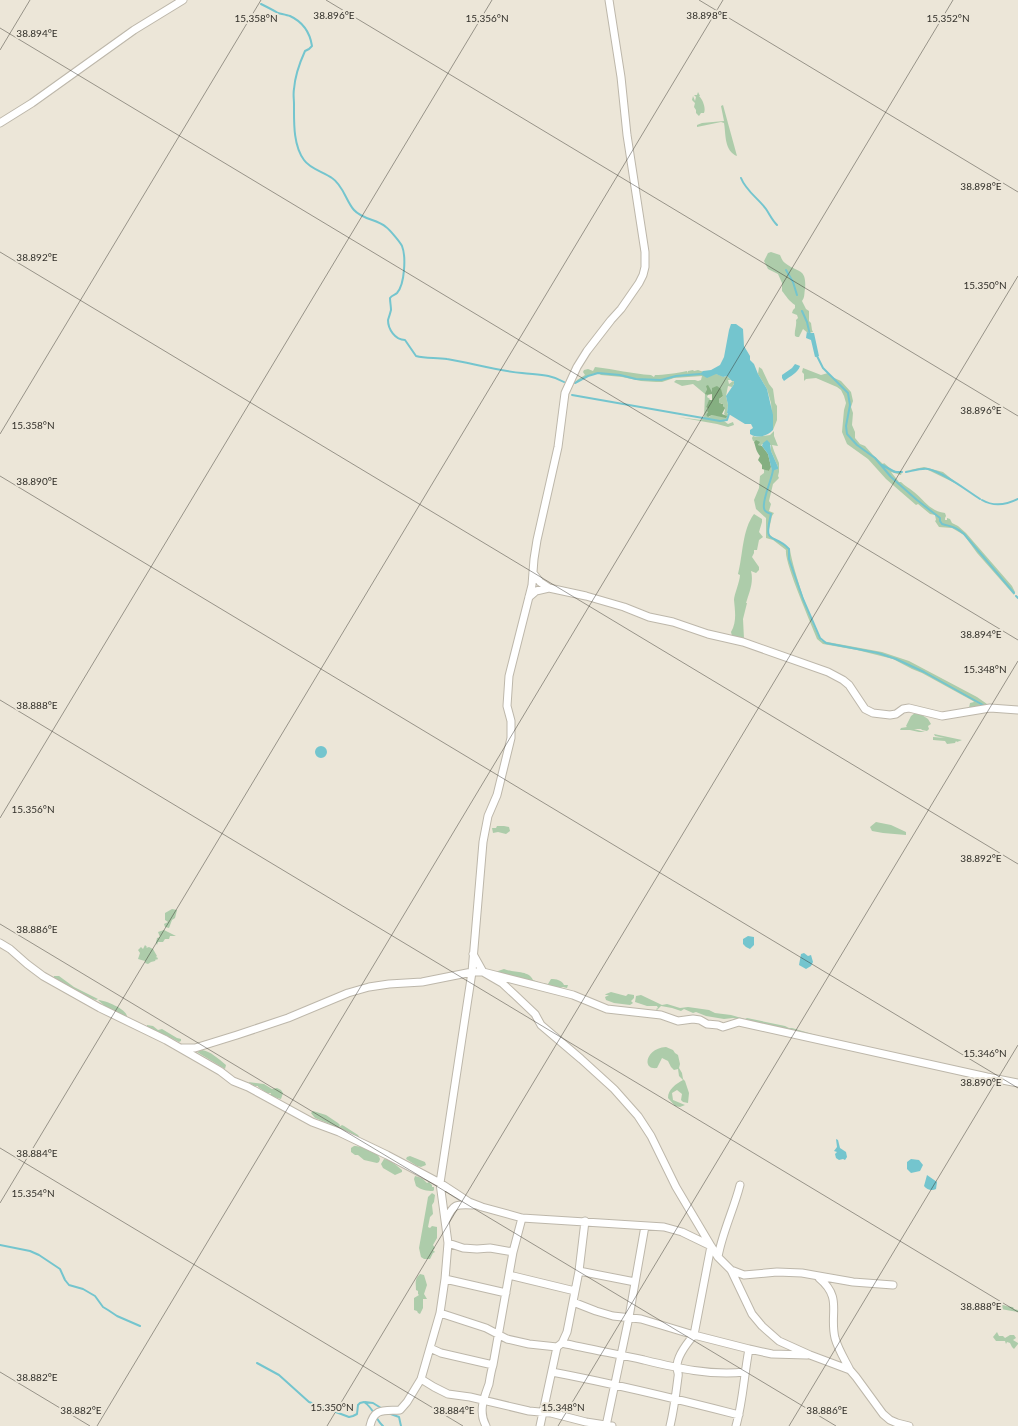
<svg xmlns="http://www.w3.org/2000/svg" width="1018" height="1426" viewBox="0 0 1018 1426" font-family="Lato,sans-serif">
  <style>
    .green { fill: #adccaa; fill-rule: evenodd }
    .forest { fill: #85af81 }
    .water { fill: #74c5ce }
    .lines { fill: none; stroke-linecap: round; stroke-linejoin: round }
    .stream { stroke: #74c5ce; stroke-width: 2 }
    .minor-casing { stroke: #bdb7aa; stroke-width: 9 }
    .minor { stroke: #fff; stroke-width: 7 }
    .ticks { fill: none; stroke: #302e28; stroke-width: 1; stroke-opacity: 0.45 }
    .ticks-label { font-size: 10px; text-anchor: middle; fill: #302e28; stroke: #ece6d8; stroke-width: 4; stroke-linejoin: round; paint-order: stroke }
  </style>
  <rect width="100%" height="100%" fill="#ece6d8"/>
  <path class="green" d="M698 92 700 96H699C703 100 706 108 704 113H701L699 116 696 113V110L694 107 695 103 692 100 693 96 695 101 696 97 694 95H697Z
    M723 105 737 156C724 151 726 134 724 123L721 122 697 127V125L702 123 724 121 721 106Z
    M771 252 780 255C781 257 782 261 785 263 797 273 807 267 805 289 804 294 805 297 802 301L806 309 809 311V321L811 323 812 330 813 332 808 333 803 329 799 337H797L795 336C794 331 797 326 796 320L798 318 797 315 792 313 793 310 795 308V305C789 301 786 296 782 291V283L778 274 768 269 764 261 768 253Z
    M595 367C615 369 632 374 651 375L654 377 655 375C663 375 678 373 687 371L688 373V371L693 370 694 371 698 370C705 373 716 372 723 377L727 376 731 380H728L729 384 733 381 735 382 732 387 728 386 726 396 728 405 727 413 729 415 727 420 724 421 728 424 733 422 734 425 728 427 717 424 678 417 701 420 704 418 705 394 693 384 682 386 674 382 676 380H695L698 381 701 380 702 376 674 378 662 382H656L641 381 622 377 601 375 598 373 592 374 575 383 577 380 585 375 583 372 584 370 588 369 593 371ZM716 387 720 389 723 396 710 407 712 410 719 404 722 403 725 410 724 414 726 416 712 415 709 417 706 415 708 412V409L706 407 710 399 707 397 708 395H706L707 388 712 392 713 388Z
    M759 367 762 369 769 384 773 389 775 403 777 406V420L773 430 771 403 767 389 758 374Z
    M803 368 821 375 828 373 832 377 841 381 851 392 853 401 851 407 853 413 852 425 855 432V438L860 444 865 446 873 455 883 464 884 463 892 470 902 472 901 475 891 472 899 482H901C905 486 909 488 914 492 925 501 930 511 945 513L946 516 945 518V520H947V518L950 519 952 523 958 526 966 533 1012 586 1015 592 1014 595 977 553 964 535 952 528 939 527 935 521 936 520 935 515 930 514 918 504 916 505 886 479 868 459 847 444 842 432 844 410 846 403 844 396 841 390 837 387 816 378 806 379 804 381V374L802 372Z
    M774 431V436L778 446 772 445 774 451 779 463V472L778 476 779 478 773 484 769 501 771 504 769 511 774 513 772 516 768 534 790 549C791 563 813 630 822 641L882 652 909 661 977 697 987 704 985 706 969 708 970 703 974 702 973 701 922 673 912 669 893 659 857 650 823 644 817 639C811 623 784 563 786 550L773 540 766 538V518L756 509 754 500 759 488 760 476 764 473V469L769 471 771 467 772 470 778 469V467L771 451V445L762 444 761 446 758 445 759 443 753 441 752 438 753 436 756 437 770 435Z
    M924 467 943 472 959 485 926 469 905 471Z
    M754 514 762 519V522L759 532 763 537 759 540 757 550H754V553L752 557 759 567V570L756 573 751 571C754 582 749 593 746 603H747L743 619 744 639 732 636 731 632C737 622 735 611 734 600 734 595 740 581 740 575L738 574C743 555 742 530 754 514Z
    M915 713 923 714 922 715 928 719 931 724 928 726 929 729 927 731 922 730 921 729H914L925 732H919L910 730H900L901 728 907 727 906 726 911 716Z
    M934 734 962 740 957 742 956 741 955 743 947 744 945 741 933 740V737L945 738 935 736Z
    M876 822 891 825 906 832V835L883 833 872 831 870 827Z
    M497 826H504L509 827 510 831 506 834 498 832 493 833 492 828H496Z
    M172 909 177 910 175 918 172 920 169 928 165 927 164 924 168 922 165 920V913Z
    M164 930 176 936H170L169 939H165L163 942H158L157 945 156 943 157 938 160 937 158 932Z
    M145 945 147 947 146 948 149 947 153 949 157 956 156 957 158 958 157 960 156 959 155 961 151 962 148 964 145 963V961L138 959 140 953 138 950 141 947 143 949Z
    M504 969C513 973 529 970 533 980L541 983 548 984 551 979C556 979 562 980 564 985H568L567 988 563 987 560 988 566 989 567 991 497 972 498 971Z
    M54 976H59L74 987 98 999 96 1000 87 997 54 978Z
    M611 992 626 996 628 994 634 995V998L631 1001 633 1003 630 1005 614 1003 606 1000 605 997 609 995H605L606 994Z
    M641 995 662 1005 667 1004 680 1008 688 1007 709 1010 715 1013 731 1015 745 1019 747 1018 785 1026 789 1028H792L819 1036 733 1018 724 1019 706 1016 696 1012 693 1013 684 1009 681 1011 672 1008 661 1006 657 1010 656 1009 658 1008 657 1006H647L635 1002 636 996Z
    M98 1000C105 1000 126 1009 127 1016L126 1017 107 1008Z
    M147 1025 153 1026 158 1030 162 1029 177 1038 181 1039V1041L179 1042 165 1035H161L160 1033 147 1027Z
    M666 1047 673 1050 675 1053 678 1055 680 1064 679 1068 682 1073 683 1079 685 1081 689 1093 688 1103 683 1102 681 1100 682 1094 677 1090 672 1093 673 1100 685 1105 680 1107 675 1106 668 1098C668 1089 676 1084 683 1080L679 1076 678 1069 674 1070 671 1067 668 1061 662 1058 657 1068C641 1070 646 1048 666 1047Z
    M202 1050C210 1051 219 1059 226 1065L225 1069 197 1052Z
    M248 1082 264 1084 272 1089 277 1088 281 1090 283 1093 281 1099 270 1096 271 1093H267L258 1087V1086H255Z
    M313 1111 326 1115 338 1123 340 1125 339 1127 342 1125 344 1126 358 1135 360 1138 331 1126 330 1124 315 1118 311 1113Z
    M354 1146C362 1146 377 1150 380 1159L379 1162 377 1163 364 1160 358 1155H355L351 1152V1148Z
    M410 1156 425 1162 426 1165 421 1167 417 1166 406 1159 407 1157Z
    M384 1159C391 1160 397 1166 402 1170V1172L395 1175 383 1168 381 1164Z
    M415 1176 422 1178 427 1183 429 1182 432 1185V1187H434V1190L433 1191C427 1191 421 1190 416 1186L414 1179Z
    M432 1193 435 1195 434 1202 432 1205 433 1214 430 1217 428 1227 430 1228 432 1226 437 1227V1238L433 1245 435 1248 433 1250 435 1252 433 1253 430 1259H424L421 1257 419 1248 427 1203 428 1197Z
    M420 1274 424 1275 427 1285 424 1294 427 1299H423V1308L420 1314 418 1313 417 1311 414 1310V1298L419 1295 418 1294V1291L416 1290C416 1284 414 1279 420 1274Z
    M979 1302C987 1303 996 1304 1003 1305 1007 1306 1009 1307 1013 1307L1014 1309 1018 1310V1312L983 1306 980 1304Z
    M997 1332 999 1336H1003L1005 1338 1010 1335H1014L1016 1338 1013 1340 1018 1343V1344L1014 1349 1012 1347 1010 1343 1007 1342 1006 1344 1005 1341H996L993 1337Z"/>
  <path class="forest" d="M708 385 712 392V388L717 386 721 389 723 396 719 399V403L723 404V406L725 408 722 414 727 416 726 418 712 415 708 417 706 415 708 412 707 411 708 409 706 407 709 400H712V394L707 395 705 394 707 389 706 386Z
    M756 440 760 442 758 445 762 446 768 454 771 467 769 471 762 469V465L758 460 760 456C756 451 756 448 754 442Z"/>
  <path class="water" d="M731 324H736L743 329 744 346 750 356V360L754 364 758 374 767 389 773 415V430C767 436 758 439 750 434V430L753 428 751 424H745L727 413 728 405 726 396 734 384V381H732L727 376 723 377 716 374 707 378 700 374 703 371 711 370 720 365 724 357 729 330Z
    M807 331 808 333H814L819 356 815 357 811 340 806 338Z
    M795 364 800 366C798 373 790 376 784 381L782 378V375L792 368Z
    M767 440 770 443 771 451 778 467V469L772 471 768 454 762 446 763 443Z
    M315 752a6 6 0 1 1 12 0a6 6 0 1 1-12 0Z
    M748 936 754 937V945L750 949 746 947 743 944V939Z
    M804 953 808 956 811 955 813 962 811 966 806 969 799 965 801 954Z
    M836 1139 838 1140 840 1148 846 1152 847 1157 845 1160 843 1159 839 1160 836 1158 835 1154 837 1152 834 1151 837 1147Z
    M911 1159 919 1160 923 1165 920 1171 911 1173 907 1169V1162Z
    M927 1175 937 1182 936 1189C932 1191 927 1190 924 1186Z"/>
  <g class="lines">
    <path class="stream" d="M261 4C267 7 273 10 278 13 282 14 287 15 290 16 303 22 310 33 312 46L309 49 305 51C300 62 295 76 294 89 293 94 294 99 294 104 294 122 293 145 304 160 310 169 324 172 332 178 343 185 346 201 354 210 363 220 377 219 386 227 390 230 400 242 402 246 406 256 405 284 397 293 395 295 392 295 390 298 390 302 391 306 391 310 390 314 389 317 388 320 388 329 395 340 405 340L416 356C426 359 437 357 447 359 471 363 498 371 522 373 538 375 550 374 564 382
      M741 178C746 191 758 198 766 209 770 215 772 220 777 225
      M786 270 793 282 797 295
      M802 311 807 322 810 335
      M816 354 823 368 848 393 850 405 846 426 847 434 857 445 875 458 891 477 917 500 940 518V521L942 524C952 527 955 526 964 534L1014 593
      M575 383 588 376 598 373 620 375 636 379 661 380 676 376 700 374
      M572 395 720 421 727 420 729 414
      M882 465 895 472H902
      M773 470C772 479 762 500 764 508 764 511 768 513 771 514 763 547 773 532 789 549V559L803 599 820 638 826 643 878 653 896 659 924 672 983 705
      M906 472C912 471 921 468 928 469 943 472 966 490 980 499
      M982 500C994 507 1006 505 1018 499
      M1016 596 1018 598
      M0 1245 30 1251 39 1255 60 1269 65 1280 69 1285 83 1289 95 1296 103 1307 108 1310 117 1316 140 1326
      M257 1363 279 1375 309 1402 349 1417 353 1416 357 1414 358 1405 360 1403 364 1402C374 1408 375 1419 383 1426
      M365 1402 373 1403 381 1408
      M388 1413 399 1417 401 1426"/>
    <defs>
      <path id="minor" d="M0 123 32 103 134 30 183 0
        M533 573 540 582 549 588 586 596 624 607 649 617 673 622 708 634 743 642 828 672 843 680 849 685 865 709 873 713 890 715 896 714 903 709 909 708 942 716 990 708 1018 710
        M529 597 536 591 549 588
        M0 943 10 949 27 964 43 976 100 1008 166 1040 220 1071 233 1081 248 1087 312 1122 339 1132 387 1155 440 1183 469 1202 482 1207 522 1218 664 1227 682 1232 711 1246 718 1257 731 1270 752 1314 762 1326 779 1341 810 1355 850 1370 856 1377 883 1414 890 1420 897 1423 909 1426
        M473 954 483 972 502 983 515 995 535 1014 541 1025 581 1059 614 1089 638 1116 651 1136 676 1187 711 1246 694 1335C688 1342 676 1357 677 1368 677 1371 679 1373 678 1377 676 1393 674 1410 670 1426
        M182 1048H195L237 1035 288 1018 348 993 369 987 389 984 422 982 472 972H483L573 995 607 1009 661 1015 678 1021 693 1019 700 1020 707 1024 718 1025 723 1027 739 1022 987 1077 1018 1083
        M446 1220C453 1204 456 1204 473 1205
        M448 1243 463 1248 477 1249 490 1248 513 1252
        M718 1257C722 1233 734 1209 740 1185
        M731 1270 744 1275 777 1272 802 1273 853 1282 893 1285
        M579 1271 635 1282
        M509 1275 575 1291
        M819 1278C843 1298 829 1313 835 1338 838 1349 845 1360 850 1370
        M445 1279 506 1293
        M573 1302 596 1311 613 1316 641 1319 694 1335 749 1349
        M440 1313 486 1328 507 1339 529 1344 557 1347
        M562 1343C589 1349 616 1354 644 1360 677 1368 711 1376 745 1372
        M430 1348 441 1353 493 1365
        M552 1372C615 1384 677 1399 739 1415
        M421 1379 434 1387 448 1394 470 1397 529 1411 551 1413 586 1422 612 1426
        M370 1426C374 1407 385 1411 400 1410L407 1402 421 1379 440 1313 445 1279 448 1243 440 1183 472 972 483 842 488 816 497 795 511 738V721L507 706 509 676 532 585 534 559 537 540 558 447 565 393 577 367 587 351 611 320 621 309 639 283 643 275 645 267V252L627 135 621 77 609 0
        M486 1426C478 1411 484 1398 489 1384 490 1378 491 1371 493 1365L513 1252 522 1218
        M540 1426 557 1347 562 1343 567 1332 569 1322 579 1271 585 1221
        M606 1426 629 1317 645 1226
        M736 1426C743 1401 744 1375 749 1349L772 1354 807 1355"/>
    </defs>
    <use href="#minor" class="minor-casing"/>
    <use href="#minor" class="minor"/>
  </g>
  <path class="ticks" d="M326 0 1018 416M699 0 1018 192M0 28 1018 640M0 50 30 0M0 252 1018 864M0 434 261 0M0 476 1018 1088M0 700 1018 1312M0 818 492 0M0 924 836 1426M0 1148 463 1426M0 1203 723 0M0 1372 90 1426M97 1426 953 0M327 1426 1018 276M558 1426 1018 661M789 1426 1018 1045"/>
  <g class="ticks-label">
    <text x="334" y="19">38.896°E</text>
    <text x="707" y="19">38.898°E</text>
    <text x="256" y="22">15.358°N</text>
    <text x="487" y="22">15.356°N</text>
    <text x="948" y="22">15.352°N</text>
    <text x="37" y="37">38.894°E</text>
    <text x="981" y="190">38.898°E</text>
    <text x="37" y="261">38.892°E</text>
    <text x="985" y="289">15.350°N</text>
    <text x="981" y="414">38.896°E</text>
    <text x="33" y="429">15.358°N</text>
    <text x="37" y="485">38.890°E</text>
    <text x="981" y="638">38.894°E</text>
    <text x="985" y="673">15.348°N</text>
    <text x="37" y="709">38.888°E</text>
    <text x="33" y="813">15.356°N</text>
    <text x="981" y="862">38.892°E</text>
    <text x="37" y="933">38.886°E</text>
    <text x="985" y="1057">15.346°N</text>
    <text x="981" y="1086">38.890°E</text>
    <text x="37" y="1157">38.884°E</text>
    <text x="33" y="1197">15.354°N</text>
    <text x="981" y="1310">38.888°E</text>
    <text x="37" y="1381">38.882°E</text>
    <text x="332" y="1411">15.350°N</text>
    <text x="563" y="1411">15.348°N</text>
    <text x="81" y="1414">38.882°E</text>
    <text x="454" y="1414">38.884°E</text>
    <text x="827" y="1414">38.886°E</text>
  </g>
</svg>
